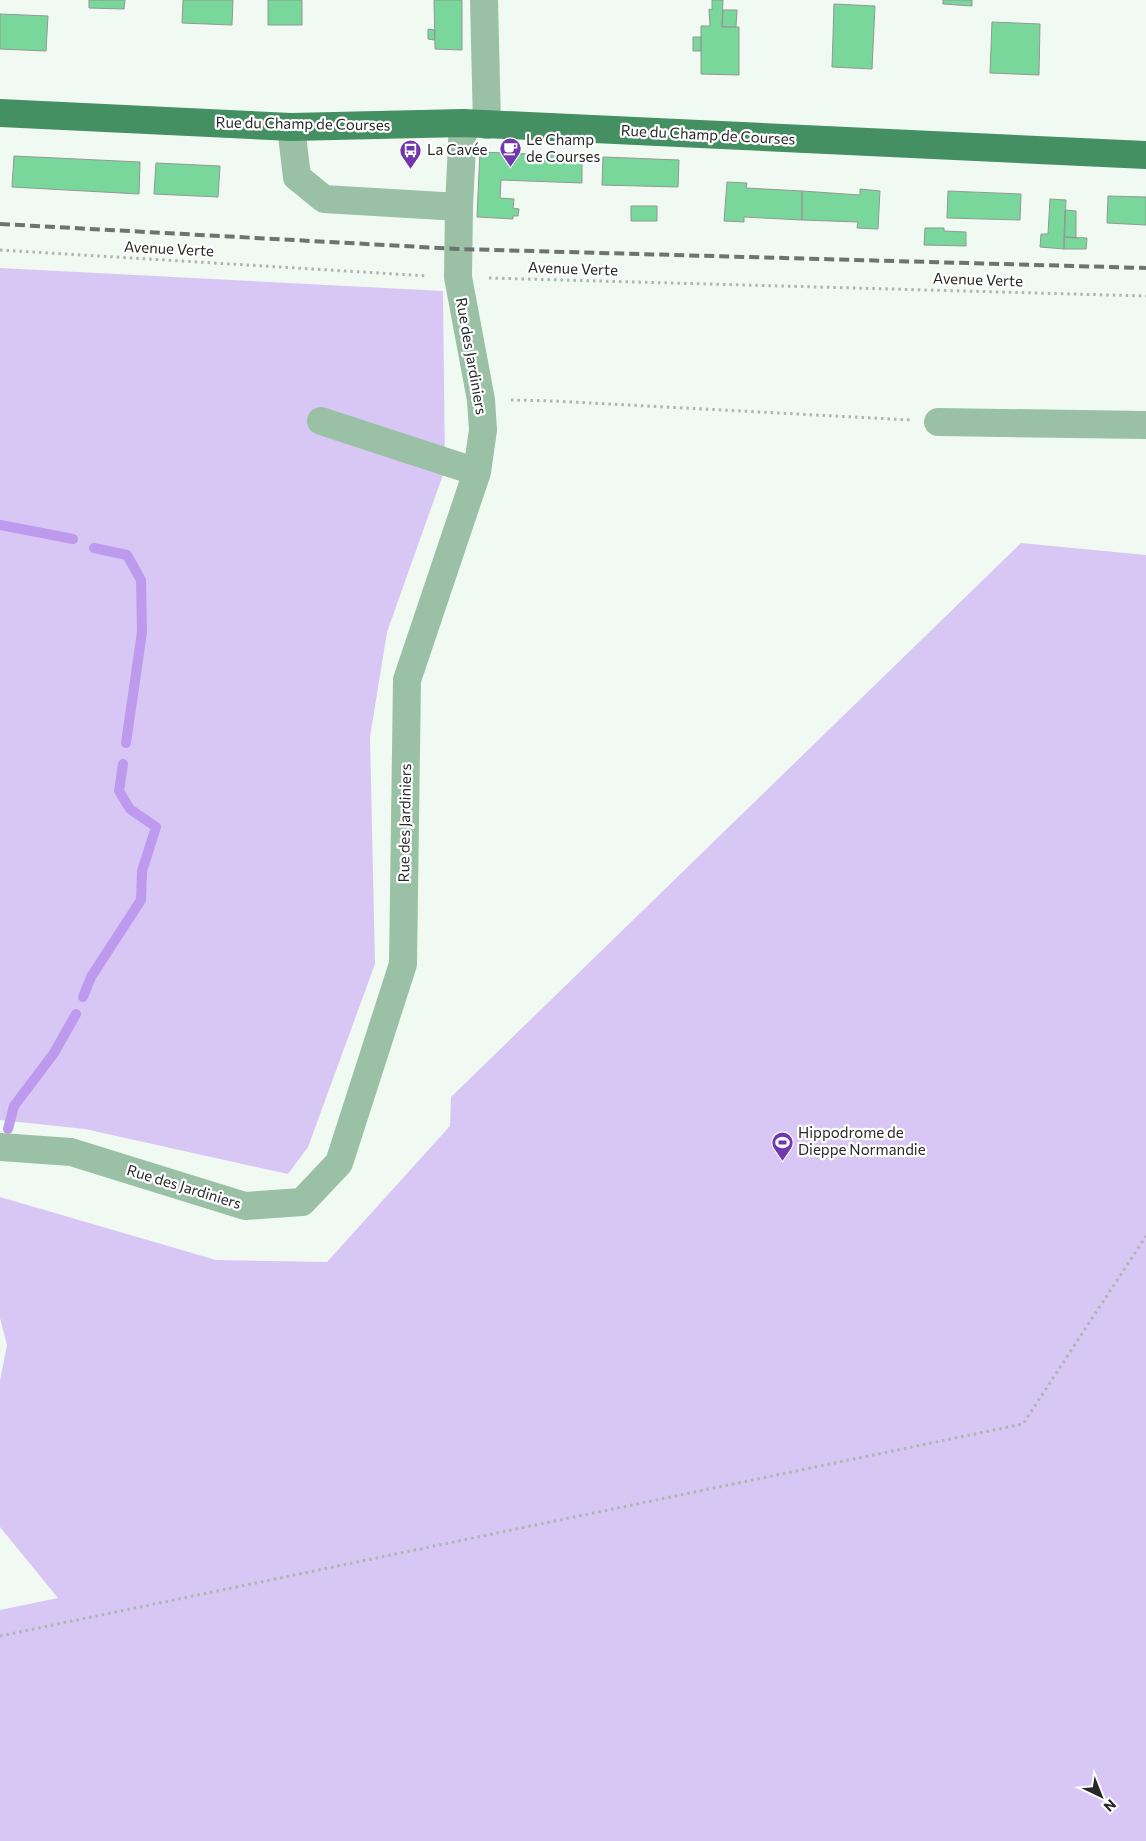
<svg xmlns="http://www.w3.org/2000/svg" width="1146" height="1841" viewBox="0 0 1146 1841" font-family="Commissioner,sans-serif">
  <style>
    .green { fill: #d8c6f4 }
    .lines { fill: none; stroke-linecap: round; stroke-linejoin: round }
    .stream { stroke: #be9aee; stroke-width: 10 }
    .building { fill: #7ad79c; stroke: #919993 }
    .path { stroke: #afb6b1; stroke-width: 3; stroke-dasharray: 2.5 4; stroke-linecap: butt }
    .minor { stroke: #9ac0a6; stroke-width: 28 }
    .major { stroke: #459062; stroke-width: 28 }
    .rail { stroke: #6e7370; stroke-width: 4; stroke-dasharray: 10 5; stroke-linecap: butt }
    .labels { text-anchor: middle; stroke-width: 4.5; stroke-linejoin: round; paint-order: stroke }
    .street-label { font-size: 15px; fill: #262927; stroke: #fff }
    .poi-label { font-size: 15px; fill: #262927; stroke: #fff; text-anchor: start }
  </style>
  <rect width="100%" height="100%" fill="#f1f9f3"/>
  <path class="green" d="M0 268 443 291 445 469 387 632 370 737 375 964 308 1147 288 1174 85 1129 0 1120Z
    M1021 543 1146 555V1841H0V1610L58 1598 0 1527V1381L7 1345 0 1318V1197L216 1260 327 1262 450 1126 451 1097Z"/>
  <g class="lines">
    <path class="stream" d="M0 525 73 539
      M94 548 127 555 141 580 142 632 126 743
      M83 997 91 977 141 900 142 871 156 827 130 809 119 791 123 764
      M8 1129 14 1106 54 1053 76 1014"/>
  </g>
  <path class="building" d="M89 0H125L124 9 89 8Z
    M183 0H233L232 25 182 23Z
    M268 0H302V25H268Z
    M434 0H462V50L435 49Z
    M712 0H723L722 27H739V75L701 74V26H710L709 9 712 10Z
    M943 0H972V6L943 4Z
    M834 4 875 6 872 69 832 67Z
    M723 10H737L736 27H722Z
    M0 14 48 16 46 51 0 49Z
    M992 22 1040 24 1039 75 990 73Z
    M428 29 435 30 434 40 428 39Z
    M693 37H701V51H693Z
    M480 152 582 156V183L501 180 500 198 514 199 513 208 519 209 518 216H513V219L477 217Z
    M14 156 140 162 139 194 12 187Z
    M603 157 679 160 678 187 602 185Z
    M156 163 220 166 218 197 154 194Z
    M727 182 747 183 746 188 802 191V220L744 217V222L724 221Z
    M860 189 880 191 878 229 857 228 858 222 802 220V191L860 195Z
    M948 191 1021 194 1020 220 947 218Z
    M1108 196 1146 197V225L1107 223Z
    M1050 199 1066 200 1064 249 1040 247 1041 234H1048Z
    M631 206H657V221H631Z
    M1065 210 1076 211V238L1064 237Z
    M925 228H944V231L966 232V246L924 245Z
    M1064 237 1087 238 1086 249H1064Z"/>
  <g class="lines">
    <path class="path" d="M0 250 428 276
      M489 278 1146 296
      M511 400 553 401 910 420
      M0 1636 1023 1424 1146 1236"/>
    <path class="minor" d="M484 0 487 125
      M291 127 297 177 324 199 459 207
      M321 421 477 472
      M938 422 1146 425
      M0 1147 71 1152 245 1206 302 1202 339 1163 403 964 407 680 477 472 483 430 481 400 458 277 459 207 463 123"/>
    <path class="major" d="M0 113 291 127 463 123 1146 155"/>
    <path class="rail" d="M0 224 458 249 1146 268"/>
  </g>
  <defs>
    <symbol id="cafe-pin" viewBox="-11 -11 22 30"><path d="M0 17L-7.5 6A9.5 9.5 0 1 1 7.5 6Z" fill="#7237ad" stroke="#fff"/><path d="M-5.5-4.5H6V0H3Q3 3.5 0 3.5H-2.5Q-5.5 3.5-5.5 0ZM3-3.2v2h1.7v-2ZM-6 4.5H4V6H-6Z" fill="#fff"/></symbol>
    <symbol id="bus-pin" viewBox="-11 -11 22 30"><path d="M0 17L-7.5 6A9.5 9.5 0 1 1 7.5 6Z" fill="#7237ad" stroke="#fff"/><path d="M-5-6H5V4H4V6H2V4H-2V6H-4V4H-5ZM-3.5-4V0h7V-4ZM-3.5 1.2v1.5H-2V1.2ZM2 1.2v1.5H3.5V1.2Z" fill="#fff"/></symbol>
    <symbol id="stadium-pin" viewBox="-11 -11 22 30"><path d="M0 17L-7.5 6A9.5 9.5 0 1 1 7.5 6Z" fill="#7237ad" stroke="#fff"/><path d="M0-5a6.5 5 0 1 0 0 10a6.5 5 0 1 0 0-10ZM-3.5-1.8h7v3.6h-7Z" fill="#fff"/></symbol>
  </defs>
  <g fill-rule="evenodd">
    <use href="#cafe-pin" x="498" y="136" width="25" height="34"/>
    <use href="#bus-pin" x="398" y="138" width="25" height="34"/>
    <use href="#stadium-pin" x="770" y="1130" width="25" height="34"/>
  </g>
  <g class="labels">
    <g class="street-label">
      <text transform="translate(303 124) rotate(1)" y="5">Rue du Champ de Courses</text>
      <text transform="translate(708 135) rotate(3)" y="5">Rue du Champ de Courses</text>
      <text transform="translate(169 249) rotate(3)" y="5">Avenue Verte</text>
      <text transform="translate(573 269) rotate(2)" y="5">Avenue Verte</text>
      <text transform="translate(978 280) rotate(2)" y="5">Avenue Verte</text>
      <text transform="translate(471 356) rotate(80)" y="5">Rue des Jardiniers</text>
      <text transform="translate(405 823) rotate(-89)" y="5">Rue des Jardiniers</text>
      <text transform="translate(184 1187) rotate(17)" y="5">Rue des Jardiniers</text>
    </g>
    <g class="poi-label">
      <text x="526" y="145">Le Champ<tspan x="526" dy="17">de Courses</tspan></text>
      <text x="427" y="155">La Cavée</text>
      <text x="798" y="1138">Hippodrome de<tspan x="798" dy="17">Dieppe Normandie</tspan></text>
    </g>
  </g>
  <g transform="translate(1101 1796) rotate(137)" stroke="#ffffff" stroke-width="4" paint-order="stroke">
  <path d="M0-4L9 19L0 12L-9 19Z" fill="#262927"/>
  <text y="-8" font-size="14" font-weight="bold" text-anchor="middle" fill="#262927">N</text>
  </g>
</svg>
